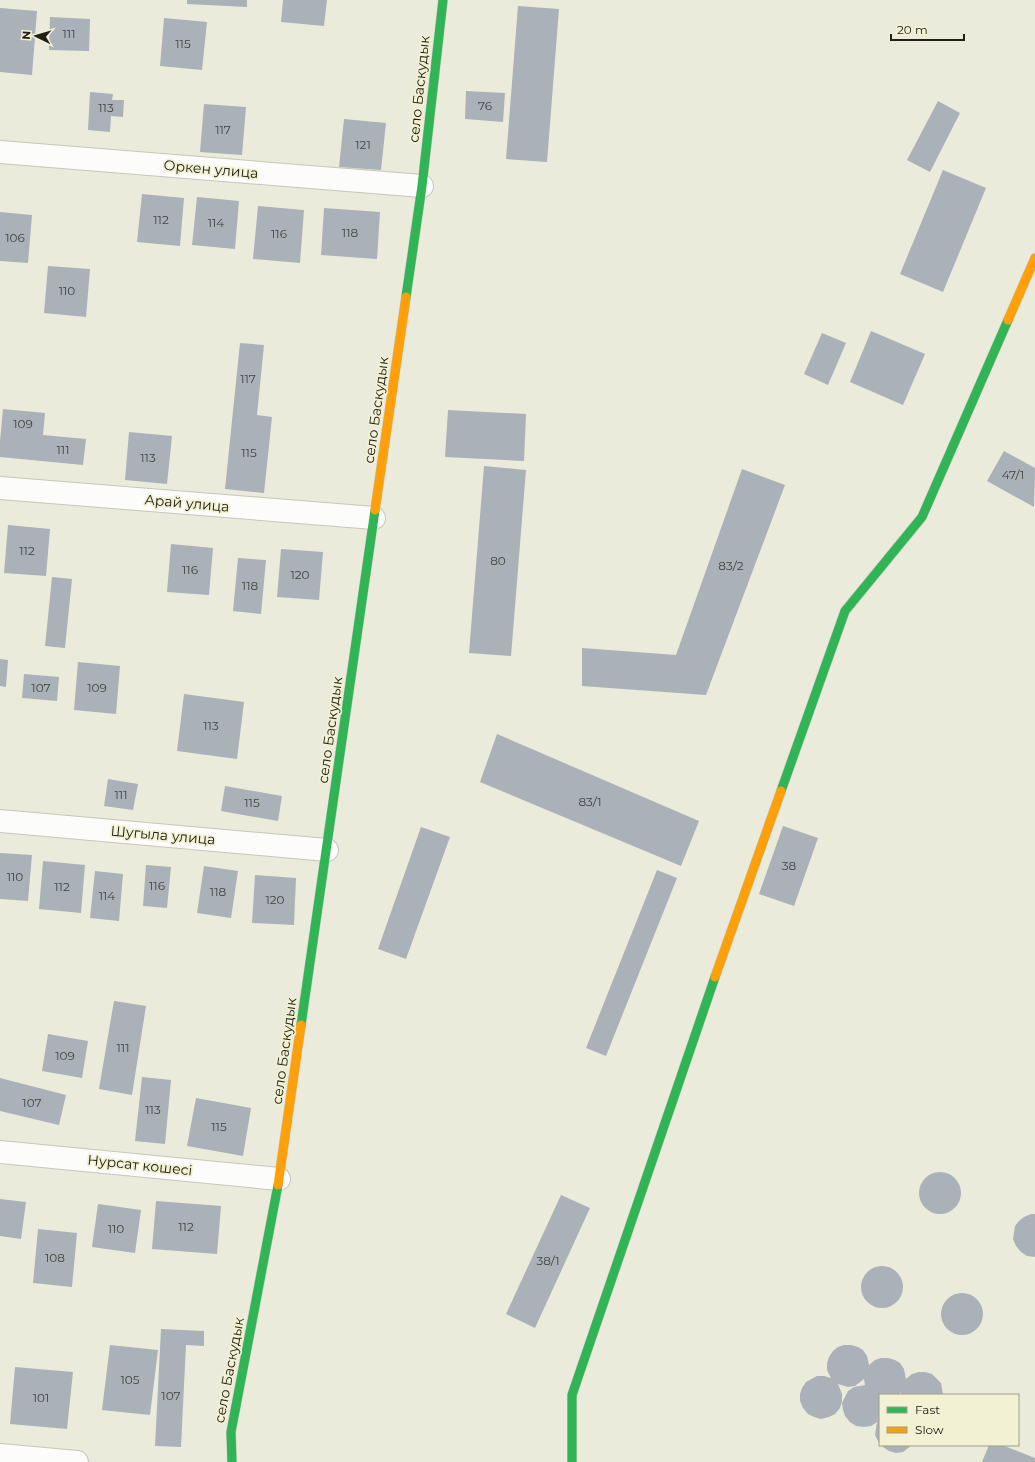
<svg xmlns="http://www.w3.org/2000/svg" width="1035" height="1462" viewBox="0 0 1035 1462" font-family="Montserrat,sans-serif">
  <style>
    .building { fill: #aab1b8 }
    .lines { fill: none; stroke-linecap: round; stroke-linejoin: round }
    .street-casing { stroke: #c7c6ba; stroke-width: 24 }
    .fast-casing { stroke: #c7c6ba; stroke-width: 10 }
    .slow-casing { stroke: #c7c6ba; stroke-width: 10 }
    .street { stroke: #fcfcfa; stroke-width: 22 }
    .fast { stroke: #30b455; stroke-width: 9 }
    .slow { stroke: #ff9f0a; stroke-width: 9 }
    .labels { text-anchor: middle; stroke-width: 3.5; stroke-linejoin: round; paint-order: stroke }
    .number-label { font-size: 12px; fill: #42443e }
    .street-label { font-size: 14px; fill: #202015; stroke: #f2f1d4 }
  </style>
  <rect width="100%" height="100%" fill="#ebebdb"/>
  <path class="building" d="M187 0H247V7L187 4Z
    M283 0H327L324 26 281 22Z
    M518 6 559 9 547 162 506 159Z
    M0 8 37 11 32 75 0 72Z
    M50 17 90 19 89 51 49 50Z
    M164 18 207 22 202 70 160 66Z
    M466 91 505 93 503 122 465 119Z
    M90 92 113 94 112 100H124L123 117 111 116 110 132 88 130Z
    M938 101 960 113 930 172 907 160Z
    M204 104 246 107 242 155 200 152Z
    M344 119 386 123 381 170 339 167Z
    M943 170 986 188 943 292 900 274Z
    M142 194 184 198 180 246 137 242Z
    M197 197 239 201 235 249 192 245Z
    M258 206 304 210 300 263 253 259Z
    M324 208 380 212 377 259 321 255Z
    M0 212 32 215 28 263 0 261Z
    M48 266 90 269 86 317 44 313Z
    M871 331 925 354 903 405 850 382Z
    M822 333 846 343 828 385 804 374Z
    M240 343 264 345 257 415 272 417 264 493 225 489Z
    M3 409 45 413 43 435 86 439 83 465 0 457V441Z
    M448 410 526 414 524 461 445 457Z
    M129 432 172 436 167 484 125 480Z
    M1004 451 1035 468 1034 507 987 481Z
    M484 466 526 470 511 656 469 653Z
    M742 469 785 485 706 695 582 686V648L676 655Z
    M8 525 50 529 46 576 4 573Z
    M171 544 213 548 209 595 167 592Z
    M281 549 323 552 319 600 277 597Z
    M238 558 266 560 261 614 233 611Z
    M52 577 72 579 65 648 45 646Z
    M0 659 8 660 6 687 0 686Z
    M78 662 120 666 116 714 74 710Z
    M24 674 59 677 57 701 22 698Z
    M184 694 244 702 237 759 177 751Z
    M497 734 699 821 681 866 480 782Z
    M108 779 138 784 133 810 104 806Z
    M225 786 282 796 278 821 221 811Z
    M783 826 818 838 794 906 759 894Z
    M421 827 450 837 406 959 378 949Z
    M0 853 32 855 28 901 0 899Z
    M43 861 85 865 81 913 39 909Z
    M146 865 171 867 167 908 143 906Z
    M204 866 238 871 231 918 197 913Z
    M657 870 677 878 606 1056 586 1048Z
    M95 871 123 874 119 921 90 918Z
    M255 875 296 878 294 925 252 923Z
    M114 1001 146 1006 132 1095 99 1089Z
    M48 1034 88 1041 82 1078 42 1071Z
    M142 1077 171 1080 165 1144 135 1141Z
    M0 1078 66 1095 59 1125 0 1111Z
    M196 1098 251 1108 243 1156 187 1146Z
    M919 1193a21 21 0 1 1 42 0a21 21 0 1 1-42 0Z
    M561 1195 590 1208 535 1328 506 1314Z
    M0 1199 26 1202 21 1239 0 1236Z
    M156 1201 221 1206 217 1254 152 1249Z
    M98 1204 141 1210 135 1253 92 1247Z
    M1031 1214H1035V1257L1027 1256 1021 1252 1016 1246 1013 1239 1015 1226 1019 1221 1024 1217Z
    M38 1229 77 1233 72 1287 33 1283Z
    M861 1287a21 21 0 1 1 42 0a21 21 0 1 1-42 0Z
    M941 1314a21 21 0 1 1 42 0a21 21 0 1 1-42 0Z
    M161 1329 204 1331V1346L186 1345 181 1447 155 1446Z
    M110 1345 158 1350 150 1415 102 1410Z
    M844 1345H851L858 1347 863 1350 867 1356 869 1365 875 1360 881 1358H888L895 1360 900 1363 904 1369 906 1379 912 1374 919 1372H925L932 1374 941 1383 943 1395H901V1392L899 1395H880V1445L875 1435 877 1422 871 1426 864 1427 856 1426 850 1422 845 1416 843 1410 842 1403 848 1391 854 1387 865 1385 864 1379 855 1386 848 1387 838 1384 842 1394V1401L840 1408 835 1414 829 1417 821 1419 814 1417 808 1414 803 1408 800 1401V1394L802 1388 806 1382 817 1376H824L831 1378 827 1370V1363L829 1357 833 1351 838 1347Z
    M15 1367 73 1372 67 1429 10 1424Z
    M880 1445H912L903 1452 896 1453 889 1451Z
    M989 1445H1002L1035 1458V1462H982Z"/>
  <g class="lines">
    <defs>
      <path id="street" d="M0 152 422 186
        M0 488 374 518
        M0 821 327 850
        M0 1152 279 1179
        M0 1455 77 1462"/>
      <path id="fast" d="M406 297 422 186 443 0
        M781 791 845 611 922 517 1008 320
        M301 1025 375 510
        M232 1462 231 1432 278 1185
        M572 1462V1395L715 977"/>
      <path id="slow" d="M1008 320 1035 258
        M375 510 406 297
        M715 977 781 791
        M278 1185 301 1025"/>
    </defs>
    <use href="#street" class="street-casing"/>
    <use href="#fast" class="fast-casing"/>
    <use href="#slow" class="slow-casing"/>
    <use href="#street" class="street"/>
    <use href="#fast" class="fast"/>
    <use href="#slow" class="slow"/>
  </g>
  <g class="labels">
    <g class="number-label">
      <text x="69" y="38">111</text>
      <text x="183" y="48">115</text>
      <text x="485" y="110">76</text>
      <text x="106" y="112">113</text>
      <text x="223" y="134">117</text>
      <text x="363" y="149">121</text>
      <text x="161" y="224">112</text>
      <text x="216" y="227">114</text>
      <text x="350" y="237">118</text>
      <text x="279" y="238">116</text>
      <text x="15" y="242">106</text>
      <text x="67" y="295">110</text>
      <text x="248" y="383">117</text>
      <text x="23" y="428">109</text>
      <text x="63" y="454">111</text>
      <text x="249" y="457">115</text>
      <text x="148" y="462">113</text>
      <text x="1013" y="479">47/1</text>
      <text x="27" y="555">112</text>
      <text x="498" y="565">80</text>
      <text x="731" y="570">83/2</text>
      <text x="190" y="574">116</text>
      <text x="300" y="579">120</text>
      <text x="250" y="590">118</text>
      <text x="41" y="692">107</text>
      <text x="97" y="692">109</text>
      <text x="211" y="730">113</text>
      <text x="121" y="799">111</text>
      <text x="590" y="806">83/1</text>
      <text x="252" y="807">115</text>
      <text x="789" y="870">38</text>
      <text x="15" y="881">110</text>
      <text x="157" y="890">116</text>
      <text x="62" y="891">112</text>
      <text x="218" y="896">118</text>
      <text x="107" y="900">114</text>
      <text x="275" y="904">120</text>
      <text x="123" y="1052">111</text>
      <text x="65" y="1060">109</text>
      <text x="32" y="1107">107</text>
      <text x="153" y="1114">113</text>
      <text x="219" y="1131">115</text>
      <text x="186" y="1231">112</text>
      <text x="116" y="1233">110</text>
      <text x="55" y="1262">108</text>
      <text x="548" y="1265">38/1</text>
      <text x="130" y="1384">105</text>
      <text x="171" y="1400">107</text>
      <text x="41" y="1402">101</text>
    </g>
    <g class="street-label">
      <text transform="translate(419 89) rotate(-84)" y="5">село Баскудык</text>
      <text transform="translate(211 169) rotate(5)" y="5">Оркен улица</text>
      <text transform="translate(376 410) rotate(-82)" y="5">село Баскудык</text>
      <text transform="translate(187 503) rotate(5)" y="5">Арай улица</text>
      <text transform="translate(330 730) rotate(-82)" y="5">село Баскудык</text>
      <text transform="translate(163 835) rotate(5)" y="5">Шугыла улица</text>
      <text transform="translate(284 1051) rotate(-82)" y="5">село Баскудык</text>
      <text transform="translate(140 1165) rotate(6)" y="5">Нурсат кошесi</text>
      <text transform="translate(229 1370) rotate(-79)" y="5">село Баскудык</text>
    </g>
  </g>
  <rect x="879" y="1394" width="140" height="52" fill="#f2f1d4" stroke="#9e9d88"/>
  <rect x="887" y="1407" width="20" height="6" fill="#30b455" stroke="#9e9d88"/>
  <text x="915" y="1414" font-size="12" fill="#202015">Fast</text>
  <rect x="887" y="1427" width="20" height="6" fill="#ff9f0a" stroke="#9e9d88"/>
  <text x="915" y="1434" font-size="12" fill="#202015">Slow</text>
  <g transform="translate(36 36) rotate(275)" stroke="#f2f1d4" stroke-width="3" paint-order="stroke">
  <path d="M0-3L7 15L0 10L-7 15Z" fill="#202015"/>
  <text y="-6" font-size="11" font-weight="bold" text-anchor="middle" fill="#202015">N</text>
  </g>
  <path d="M891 34v6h73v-6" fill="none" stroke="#202015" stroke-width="2"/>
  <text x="897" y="34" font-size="12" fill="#202015" stroke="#f2f1d4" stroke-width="3" paint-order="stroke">20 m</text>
</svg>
